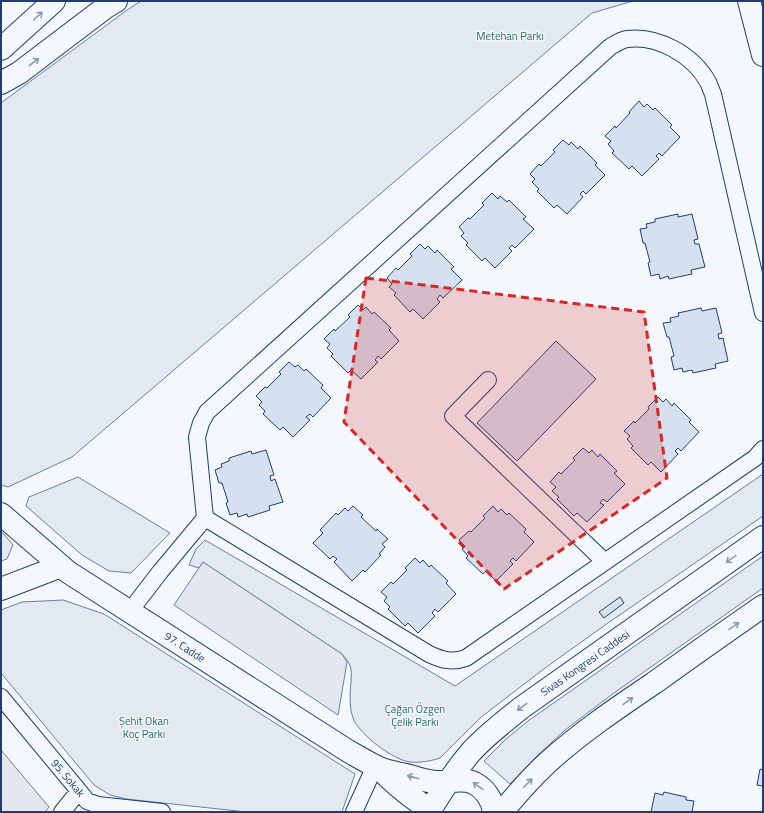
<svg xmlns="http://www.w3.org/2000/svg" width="764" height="813" viewBox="0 0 764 813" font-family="'Titillium Web',sans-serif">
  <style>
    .green { fill: #e3e9f0; stroke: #687fa3 }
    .parking { fill: #e3e8f0; stroke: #687fa3 }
    .building { fill: #d5e0f0; stroke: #1d3f73 }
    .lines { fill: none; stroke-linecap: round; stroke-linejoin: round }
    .street-casing { stroke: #1d3f73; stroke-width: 18 }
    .secondary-casing { stroke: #1d3f73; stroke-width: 24 }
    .primary-casing { stroke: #1d3f73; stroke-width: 24 }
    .highway-casing { stroke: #1d3f73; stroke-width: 24 }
    .street { stroke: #f4f7fb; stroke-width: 16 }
    .secondary { stroke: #f4f7fb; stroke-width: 22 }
    .primary { stroke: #f4f7fb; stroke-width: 22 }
    .highway { stroke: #f4f7fb; stroke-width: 22 }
    .oneway { stroke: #889bb7 }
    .marked { fill: #d62828; fill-opacity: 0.2; stroke: #d62828; stroke-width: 3; stroke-dasharray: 8 5; stroke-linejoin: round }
    .labels { text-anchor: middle; stroke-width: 3; stroke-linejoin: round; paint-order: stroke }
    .park-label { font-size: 11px; fill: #2c6c60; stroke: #f4f7fb }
    .street-label { font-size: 11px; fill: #1d3f73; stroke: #f4f7fb }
  </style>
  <rect width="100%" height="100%" fill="#f4f7fb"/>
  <path class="green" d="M141 1H633L592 13 72 457 8 487 1 485V103L127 10Z
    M763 474V516L608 623 545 668 480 718 440 758C431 761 420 763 410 762 393 760 359 734 353 718 349 707 350 693 351 682 351 678 352 673 351 670 351 664 345 658 342 654L203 562 199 568 189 565 196 549 205 540 455 686Z
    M78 477 170 533 131 573 109 571 82 555 26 506 29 497Z
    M1 531 13 545 7 559 1 561Z
    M763 556V588L614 693 565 730 538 755 510 784 484 761 505 740 528 721Z
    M63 600 104 614 355 774 342 812H247L126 799 110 795 94 785 1 673V610L22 602Z"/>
  <path class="parking" d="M203 562 342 654 347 662 338 715 174 605Z
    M1 750 49 807 45 812H1Z"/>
  <path class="building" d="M639 101 644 107 647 104 653 110 655 108 672 125 670 127 680 137 662 156 659 153 656 156 659 159 642 176 632 166 629 169 612 153 614 151 608 144 611 141 605 136 615 126 616 128 630 113 629 112Z
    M563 140 569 145 571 142 578 149 580 146 597 163 595 165 605 175 586 194 583 191 580 194 583 197 567 214 557 205 554 208 537 191 539 189 532 182 535 179 530 174 539 164 541 166 555 152 553 150Z
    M492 193 498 199 500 196 507 202 509 200 526 217 523 219 534 229 515 248 512 245 509 248 512 251 495 268 485 258 482 261 466 245 468 243 461 236 464 233 459 227 468 218 470 219 484 205 482 203Z
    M678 214V217L692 214 698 239 694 240 695 244H699L705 267 691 270 692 274 669 279 668 276 660 279 659 274 651 276 648 263 650 262 645 243H643L640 229 647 228 646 224 655 222V219Z
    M420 244 425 249 428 246 435 253 437 250 454 267 451 269 462 280 443 298 440 295 437 299 440 302 423 319 413 309 410 312 394 295 396 293 389 287 392 284 387 278 396 268 398 270 412 256 410 254Z
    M358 305 363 310 366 307 372 314 374 312 391 328 389 330 399 341 381 359 378 356 375 360 378 362 361 379 351 370 348 373 331 356 333 354 327 348 330 344 324 339 334 329 335 331 350 317 348 315Z
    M701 308 702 311 716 308 722 333 718 334 719 339 723 338 728 361 715 364 716 368 693 373 692 370 683 372 682 368 674 370 671 357 674 356 669 337H667L663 323 671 322 670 318 679 316 678 313Z
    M556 341 596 379 517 461 477 423Z
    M289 362 295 367 298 365 304 371 306 369 323 385 321 388 331 398 313 417 310 414 306 417 310 420 293 437 283 427 280 430 263 414 265 411 259 405 262 402 256 396 265 387 267 388 281 374 279 372Z
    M658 397 663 402 666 399 672 406 674 403 691 420 689 422 699 432 681 451 678 448 675 451 678 454 661 472 651 462 648 465 631 448 633 446 627 439 630 436 624 431 634 421 635 423 649 409 648 407Z
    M583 448 589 453 592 450 598 457 600 454 617 471 614 473 625 484 607 502 603 499 600 503 604 505 587 522 577 513 574 516 557 499 559 497 552 491 556 487 550 482 559 472 561 474 575 460 573 458Z
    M266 450 274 475 270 476 271 481 275 479 283 502 269 506 270 510 248 517 247 514 238 517 237 513 230 515 226 503 228 502 222 483H219L215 470 222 467 221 464 229 461V458L251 451 252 454Z
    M353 506 363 515 361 517 376 531 377 529 388 539 382 544 385 547 379 554 381 555 365 572 363 570 352 581 334 562 337 559 333 556 330 559 313 543 323 533 320 530 336 513 338 515 345 508 348 511Z
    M493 506 498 512 501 509 507 515 509 513 526 529 524 532 534 542 516 561 513 558 510 561 513 564 496 581 486 571 483 574 466 558 468 556 462 549 465 546 459 540 469 531 471 532 485 518 483 516Z
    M415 558 420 563 423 560 429 567 431 565 448 581 446 583 456 594 438 612 435 609 432 613 435 616 418 633 408 623 405 626 388 609 390 607 384 601 387 597 381 592 391 582 393 584 407 570 405 568Z
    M620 597 624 603 604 618 599 612Z
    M760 769 763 770V786L757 785Z
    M664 792 686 797V800L694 801 692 812H651L655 793 663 795Z"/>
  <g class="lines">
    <defs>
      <path id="street" d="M488 380 453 416 605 562
        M205 518 429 654C442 660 452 663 466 658L755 458 763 449
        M130 611 160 572 205 518 197 437 201 423 207 412 610 47C615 44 621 40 627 39 658 35 693 55 708 82 710 86 711 90 713 94L763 313
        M1 697 79 791 87 801 98 805 162 812
        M62 812 79 791
        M354 812 375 766"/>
      <path id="secondary" d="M1 514 68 572 348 751C357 756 367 762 377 767 387 772 399 773 410 776 419 779 428 782 437 782 450 783 461 777 474 783 485 789 492 799 494 812
        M1 589 61 566
        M380 769C395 785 412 798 430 810
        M429 812C441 792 455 771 470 753 485 736 504 722 521 708L763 537
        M502 812C516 795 531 778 547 763 580 733 617 708 654 683 690 657 727 631 763 606"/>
      <path id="primary" d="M749 1 763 55"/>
      <path id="highway" d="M1 49 54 1
        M1 83 19 73 106 7 116 1"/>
    </defs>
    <use href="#street" class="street-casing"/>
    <use href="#secondary" class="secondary-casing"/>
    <use href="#primary" class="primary-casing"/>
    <use href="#highway" class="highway-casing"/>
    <use href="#street" class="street"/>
    <use href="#secondary" class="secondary"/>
    <use href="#primary" class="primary"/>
    <use href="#highway" class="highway"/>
  </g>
  <defs><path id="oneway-shaft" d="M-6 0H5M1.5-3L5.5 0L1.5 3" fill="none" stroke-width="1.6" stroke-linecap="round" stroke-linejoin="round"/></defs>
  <g class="oneway">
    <use href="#oneway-shaft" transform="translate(38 16) rotate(-42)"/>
    <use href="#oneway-shaft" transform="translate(34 62) rotate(-37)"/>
    <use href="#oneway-shaft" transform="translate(731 559) rotate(145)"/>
    <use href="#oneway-shaft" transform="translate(734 626) rotate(-35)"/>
    <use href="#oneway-shaft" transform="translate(628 701) rotate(-35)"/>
    <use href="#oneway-shaft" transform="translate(522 707) rotate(143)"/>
    <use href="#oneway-shaft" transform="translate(413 777) rotate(-164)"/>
    <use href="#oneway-shaft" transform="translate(528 783) rotate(-46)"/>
    <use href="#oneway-shaft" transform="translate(478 786) rotate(-145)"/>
  </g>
  <path class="marked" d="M366 278 644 312 667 478 504 589 344 422Z"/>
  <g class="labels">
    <g class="park-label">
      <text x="510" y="40">Metehan Parkı</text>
      <text x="415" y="713">Çağan Özgen<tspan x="415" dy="13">Çelik Parkı</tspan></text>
      <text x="144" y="725">Şehit Okan<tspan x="144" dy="13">Koç Parkı</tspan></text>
    </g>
    <g class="street-label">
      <text transform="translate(185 647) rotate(33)" y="4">97. Cadde</text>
      <text transform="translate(585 663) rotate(-35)" y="4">Sivas Kongresi Caddesi</text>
      <text transform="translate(68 778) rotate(50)" y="4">95. Sokak</text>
    </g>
  </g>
  <rect width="764" height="813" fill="none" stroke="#1d3f73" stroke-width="4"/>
</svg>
